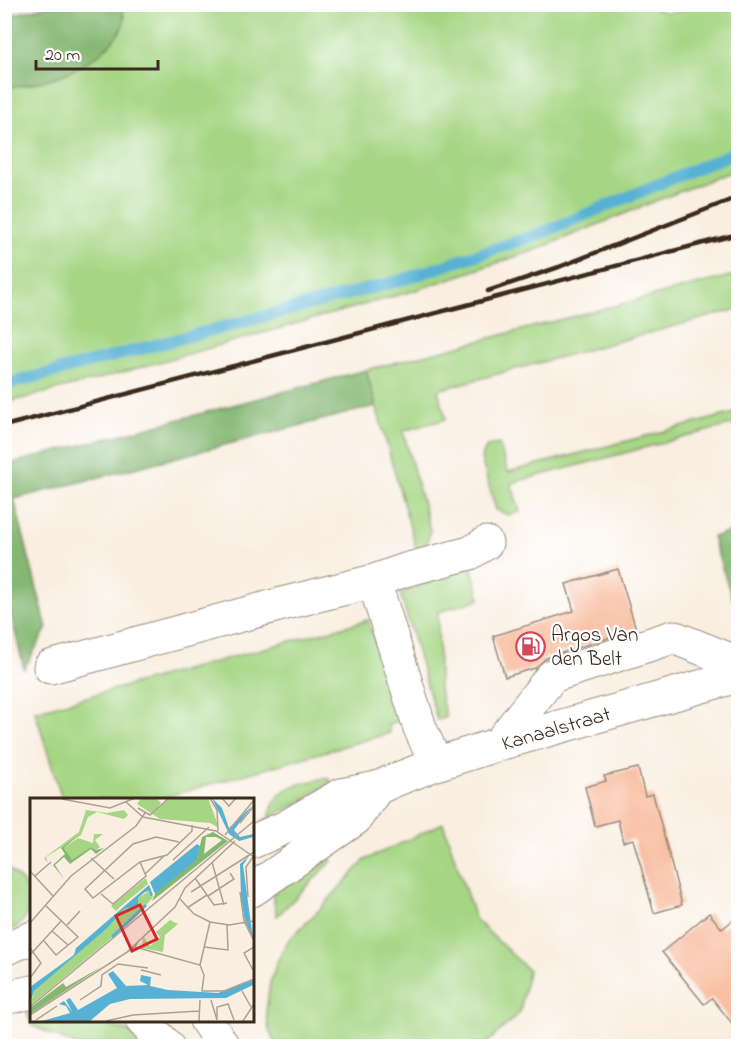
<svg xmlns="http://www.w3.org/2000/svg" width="743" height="1051" viewBox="0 0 743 1051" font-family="'Indie Flower',sans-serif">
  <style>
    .green { fill: #a6d684; stroke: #708051; stroke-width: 1.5 }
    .forest { fill: #84b772; stroke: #607048; stroke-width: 1.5 }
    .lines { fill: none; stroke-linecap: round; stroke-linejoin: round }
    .stream { stroke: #56b1d4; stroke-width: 12 }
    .building { fill: #f7b18e }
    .minor-casing { stroke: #9a8c7f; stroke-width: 35 }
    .major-casing { stroke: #9a8c7f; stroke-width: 35 }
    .minor { stroke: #fff; stroke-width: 33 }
    .major { stroke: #fff; stroke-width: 33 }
    .rail { stroke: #3b2a1e; stroke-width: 4.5 }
    .labels { text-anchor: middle; stroke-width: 4.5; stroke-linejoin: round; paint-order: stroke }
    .poi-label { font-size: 21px; fill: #3b2a1e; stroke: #fff; text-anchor: start }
    .street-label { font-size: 21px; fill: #3b2a1e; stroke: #fff }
    .inset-river { fill: none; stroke: #56b1d4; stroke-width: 3 }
    .inset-road { fill: none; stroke: #ada092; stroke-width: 1.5 }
    .view { fill: #d62828; fill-opacity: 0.15; stroke: #d62828; stroke-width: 3 }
    .inset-edge { fill: none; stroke: #3b2a1e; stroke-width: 3 }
  </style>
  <rect width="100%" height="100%" fill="#fff"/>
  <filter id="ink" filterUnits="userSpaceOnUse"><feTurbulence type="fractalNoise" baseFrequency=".0167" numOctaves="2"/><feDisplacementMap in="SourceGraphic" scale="12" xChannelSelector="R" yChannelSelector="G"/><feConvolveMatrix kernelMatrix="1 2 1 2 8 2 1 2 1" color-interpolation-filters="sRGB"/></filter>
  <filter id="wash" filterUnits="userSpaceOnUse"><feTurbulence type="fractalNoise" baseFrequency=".008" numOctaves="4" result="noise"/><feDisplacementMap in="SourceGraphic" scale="24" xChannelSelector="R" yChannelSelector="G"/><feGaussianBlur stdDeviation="1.35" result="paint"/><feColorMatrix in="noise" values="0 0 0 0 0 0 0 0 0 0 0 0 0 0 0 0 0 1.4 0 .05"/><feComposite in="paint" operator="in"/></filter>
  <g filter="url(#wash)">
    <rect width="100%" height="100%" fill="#f9eee0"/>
    <path class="green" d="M644 4 668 13 701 5H738V169L658 200 533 251 413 291 95 380 5 403 4 88 33 84 125 18 120 5Z
      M738 274V309L438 390 446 419 403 431 430 530C429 540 426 548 417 552L366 370Z
      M738 412V423L511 483 520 512 508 515 496 510 481 458 487 446 499 444 508 472Z
      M471 566 480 599 438 612 439 689 446 717 437 720 400 593Z
      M368 620 398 721 388 725 390 733 159 799H62L35 711Z
      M325 778 330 779 331 782 293 806 269 818C276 784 297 785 325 778Z
      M443 823 475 919 528 970 520 1012 486 1044V1046H276L269 1030 266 1012 270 983 277 962 288 941 320 909 365 860Z
      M327 856 332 861 277 916 272 894Z
      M8 869C13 874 22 879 25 886 31 897 30 914 21 923 17 928 10 930 5 933L4 871Z
      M31 1006 32 1020H86L127 1031 140 1038 151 1046H77L31 1025 25 1007Z"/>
    <path class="forest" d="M120 5C121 8 124 14 124 18 125 26 119 33 114 39 87 72 45 83 5 88V16L52 5Z
      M366 370 376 406 14 499 47 628 24 669 5 590V465Z
      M738 530V609L733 601 712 537Z"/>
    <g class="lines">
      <path class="stream" d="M4 385 402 280 539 234 738 151"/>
    </g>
    <g id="blocks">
      <path class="building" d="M618 569 636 629 546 658 535 668 505 677 493 636 574 611 566 584Z
        M638 768 645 796 653 794 682 905 654 913 633 839 623 842 618 820 595 826 585 787 606 781 604 776Z
        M709 913 722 929 738 916V1031L712 998 704 1004 662 952Z"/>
    </g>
  </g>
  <g filter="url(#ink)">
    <use href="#blocks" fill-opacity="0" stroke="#9a8c7f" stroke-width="1.5"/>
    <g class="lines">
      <defs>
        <path id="minor" d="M374 581 420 728 436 764
          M50 667 282 604 374 581 405 570 470 553 486 543
          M499 744 552 676 673 637 738 663
          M142 1020 167 1046
          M206 1020 223 1046"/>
        <path id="major" d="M252 842 286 827 341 795 377 788 395 780 436 764 499 744 738 676
          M252 890 355 819 377 788
          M4 949 32 938
          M4 998 32 992"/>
      </defs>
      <use href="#minor" class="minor-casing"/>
      <use href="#major" class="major-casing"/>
      <use href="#minor" class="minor"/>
      <use href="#major" class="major"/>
      <path class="rail" d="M488 291 559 267 738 197
        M4 426 738 234"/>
    </g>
  </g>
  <defs>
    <symbol id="fuel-ring" viewBox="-11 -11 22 22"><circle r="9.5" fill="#fff" stroke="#d1495b" stroke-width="1.5"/><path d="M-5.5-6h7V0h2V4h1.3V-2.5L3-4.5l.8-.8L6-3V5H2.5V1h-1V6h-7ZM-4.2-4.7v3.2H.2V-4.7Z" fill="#d1495b"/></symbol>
  </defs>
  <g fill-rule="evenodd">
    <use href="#fuel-ring" x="514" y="630" width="33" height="33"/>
  </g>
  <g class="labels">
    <g class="poi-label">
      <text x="551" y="641">Argos Van<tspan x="551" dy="24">den Belt</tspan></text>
    </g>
    <g class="street-label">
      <text transform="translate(556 728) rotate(-16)" y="7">Kanaalstraat</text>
    </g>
  </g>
  <g transform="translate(30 798)">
    <rect width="224" height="224" fill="#f9eee0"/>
    <path d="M111 0 127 1 131 5 126 12 140 0H178L189 30 180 25 130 21 107 6ZM56 12 77 15 94 12 98 17 94 21 67 14 58 19 51 37 16 59 18 65 14 60 49 34ZM64 36H73L65 42 70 49 66 52 61 49 42 63 34 50 48 40 63 45ZM116 80 118 86 91 108 86 113 81 108ZM119 93 120 99 124 98 104 121 0 208 4 193 94 111 108 108V100ZM140 122 148 126 135 137 133 154 112 150 113 138 120 148 130 139 126 134Z" fill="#a6d684"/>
    <path d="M183 34 198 43 122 103 126 94 167 60 172 39ZM176 39H186L192 42 174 56ZM50 36 34 50 42 62 61 49 66 52 74 50 66 56 61 51 40 66 34 59 25 67 34 81 23 67 35 56 31 50ZM73 168 0 216V210L33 185 36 189Z" fill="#84b772" fill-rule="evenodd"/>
    <path d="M182 0 192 10 199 30 223 7 204 32 210 39 223 36V39L209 43 199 36ZM167 46 170 48 167 61 125 96 120 84ZM219 58 213 67 223 141 215 123 211 100 210 66ZM119 87 123 97 120 99 119 93 115 94 108 100V108L94 111 76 131 4 193 0 205V189L44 157 46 150ZM83 173 96 188 118 187 110 183 111 177 121 179 120 188 138 192 188 195 223 182V187L196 200 100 201 80 206 60 223H12L40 215 36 208 29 206 34 203 42 214 36 202 40 200 48 212 87 190 78 176Z" fill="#56b1d4"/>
    <path class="inset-river" d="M82 139 116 107"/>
    <path class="inset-road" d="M180 0 187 12 188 33M192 0 199 8 206 0M32 1 80 10 105 0M96 4 113 19 186 33 224 59M108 10 120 17 139 0M210 25 224 8M195 37 224 2M149 44 126 39 103 46 55 91 63 100 110 64 137 57 162 33V27M61 60 84 81M143 62 179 29M182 64 194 107M0 73 23 98M115 76 134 58M5 78 21 64M165 80 184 107 197 105M161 94 224 54M210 94 214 123 224 143M71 96 83 106 116 78 110 64M178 98 204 81 200 75M218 99 216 69 223 59M150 101 164 116 180 124 199 127 224 123M157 110 177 97M0 125 41 78 106 28 115 15M37 127 50 113M22 133 38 147M14 143 26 157 48 139 15 107M105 149 170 167 174 177 172 193H194L224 181M174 149 198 152 197 127M0 150 11 165 0 180M96 155 145 109 155 90 205 43M0 157 32 122M170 167 180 124M111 172 131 177M223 172 214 155 224 149M212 193 221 209M50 202 71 188 72 177 88 166 118 170M181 202 187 222M0 209 224 23M0 217 105 149 109 142M187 221V209L198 206 204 222M6 222 27 208M76 223 103 217 169 213M169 223 170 202M213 223 224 206"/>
    <path class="view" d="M110 107 127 141 102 153 86 118Z"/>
    <rect width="224" height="224" class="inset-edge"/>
  </g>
  <rect width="743" height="1051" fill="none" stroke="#fff" stroke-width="24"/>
  <path d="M36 60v9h122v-9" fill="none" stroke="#3b2a1e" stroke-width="3"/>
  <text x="45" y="60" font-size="18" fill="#3b2a1e" stroke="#ffffff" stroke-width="4.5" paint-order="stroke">20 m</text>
</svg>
